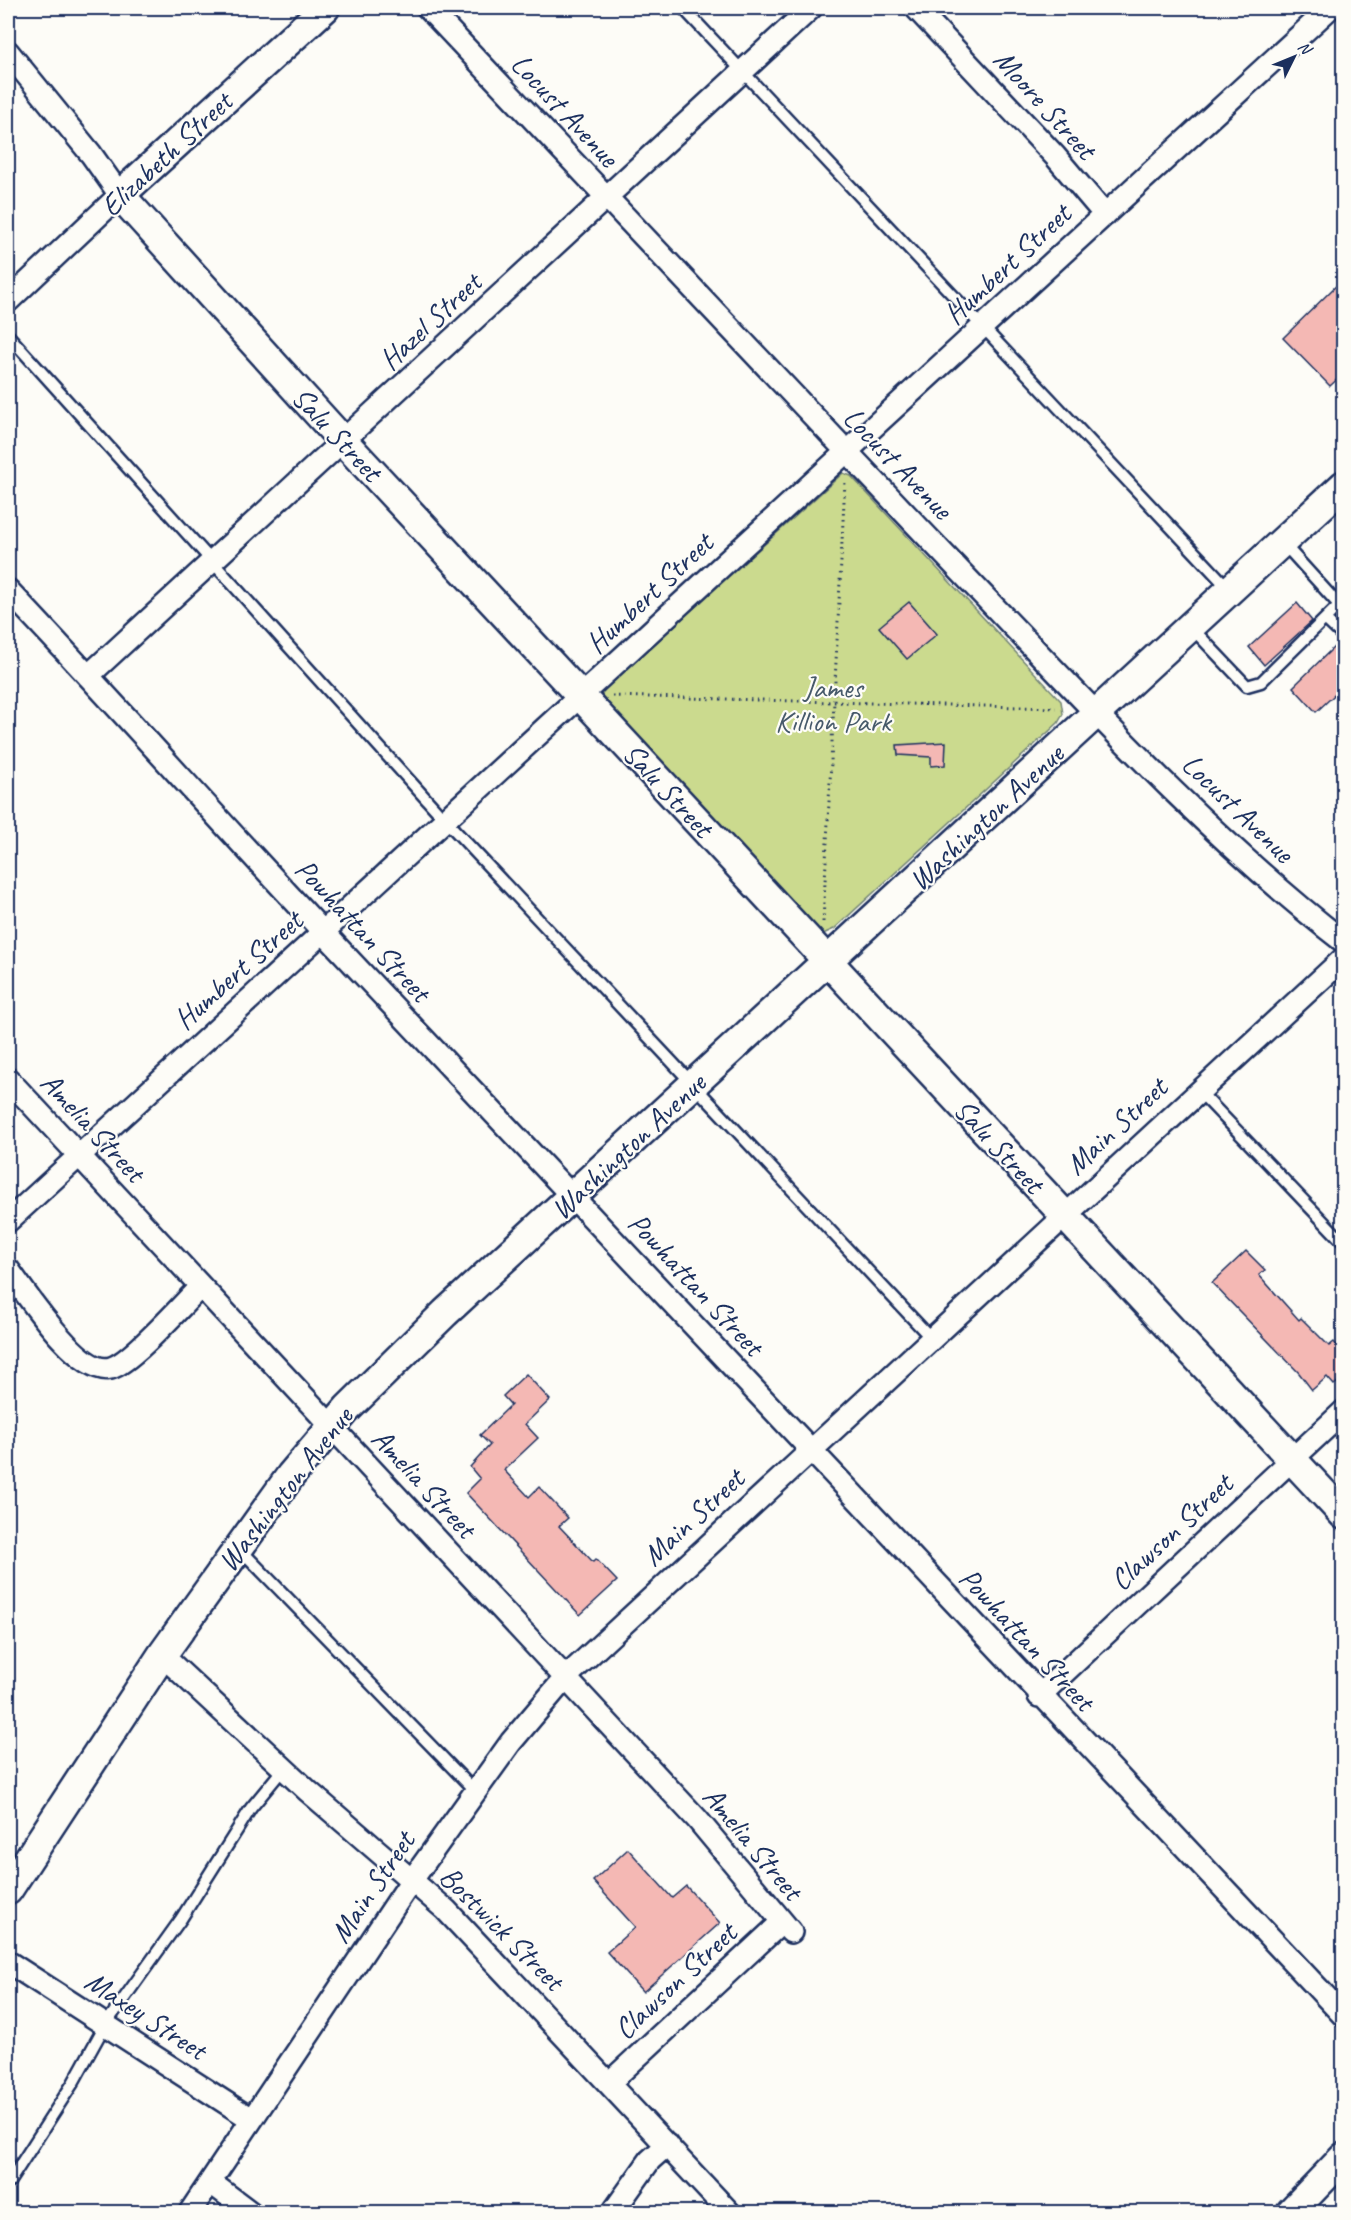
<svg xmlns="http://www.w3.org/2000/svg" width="1351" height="2220" viewBox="0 0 1351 2220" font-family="Caveat,sans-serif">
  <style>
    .green { fill: #cbda8e; stroke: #738476; stroke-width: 1.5 }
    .building { fill: #f4b8b4; stroke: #1b2f5e; stroke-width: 1.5 }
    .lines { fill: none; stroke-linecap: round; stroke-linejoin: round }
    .lane-casing { stroke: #1b2f5e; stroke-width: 15 }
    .street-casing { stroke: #1b2f5e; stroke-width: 26 }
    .secondary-casing { stroke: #1b2f5e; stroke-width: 33 }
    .path { stroke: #1b2f5e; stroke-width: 3; stroke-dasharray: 1.5 4.5; stroke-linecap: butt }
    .lane { stroke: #fdfcf7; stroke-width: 10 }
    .street { stroke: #fdfcf7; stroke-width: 21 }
    .secondary { stroke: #fdfcf7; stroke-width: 28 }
    .labels { text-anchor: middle; stroke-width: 4.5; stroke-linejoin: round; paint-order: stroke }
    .street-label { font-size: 30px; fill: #1b2f5e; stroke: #fdfcf7 }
    .park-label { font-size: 30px; fill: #475a6a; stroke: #fdfcf7 }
  </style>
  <rect width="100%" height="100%" fill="#fdfcf7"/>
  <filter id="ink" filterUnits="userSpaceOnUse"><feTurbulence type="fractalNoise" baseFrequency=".0167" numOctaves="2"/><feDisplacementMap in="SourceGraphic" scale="12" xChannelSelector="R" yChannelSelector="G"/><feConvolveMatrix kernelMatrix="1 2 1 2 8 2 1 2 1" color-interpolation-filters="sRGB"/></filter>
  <g filter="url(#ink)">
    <path class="green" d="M843 473 851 476 1061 701 1063 714 1058 723 834 929 823 934 600 696 605 689Z"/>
    <path class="building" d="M1344 278V373L1330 386 1283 338Z
      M909 602 937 634 907 659 879 627Z
      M1297 603 1312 621 1264 665 1249 647Z
      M1334 647 1344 657V686L1316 712 1293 687Z
      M946 742 945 765 931 766V757L898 755 897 745Z
      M1246 1251 1265 1270 1259 1275 1299 1320 1301 1318 1329 1346 1334 1342 1344 1353V1377L1334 1385 1327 1377 1312 1390 1299 1373 1212 1283Z
      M526 1374 550 1400 525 1424 538 1438 504 1470 529 1497 539 1487 568 1518 559 1526 593 1562 596 1559 617 1581 580 1615 466 1493 480 1479 470 1467 490 1445 480 1435 511 1405 503 1396Z
      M628 1849 672 1898 686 1886 720 1923 643 1992 607 1952 635 1927 593 1881Z"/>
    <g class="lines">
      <defs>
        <path id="lane" d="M683 8 1230 590
          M8 335 446 821 931 1338
          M1325 619 1344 637
          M1191 627 1247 686 1261 682 1339 605 1282 542
          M1199 1091 1344 1243
          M240 1549 475 1791
          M8 2184 73 2083 105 2025 181 1919 251 1808 283 1769"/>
        <path id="street" d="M428 8C605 196 782 385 961 572 1082 698 1206 835 1344 942
          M916 8 1055 156 1105 215
          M8 52 91 154 120 195 8 301
          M8 590C116 704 220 822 327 936 665 1297 1003 1658 1344 2016
          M88 676 811 8
          M8 1079 697 1819 791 1932
          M8 1221 1330 8
          M8 1269C25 1292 80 1377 111 1368 131 1363 183 1304 200 1287
          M162 1655 308 1791 446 1910 729 2212
          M1039 1696 1344 1411
          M8 1962 251 2119
          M609 2083 781 1923
          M210 2182 250 2212
          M190 2212 412 1880 511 1742 566 1677 1344 958
          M613 2212 650 2160 667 2145"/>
        <path id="secondary" d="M325 8 120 195 343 441 1344 1515
          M8 1890 162 1655 291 1475 348 1408 445 1313 1344 485
          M1291 2212 1344 2157"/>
      </defs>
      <use href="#lane" class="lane-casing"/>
      <use href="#street" class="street-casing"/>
      <use href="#secondary" class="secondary-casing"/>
      <path class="path" d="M612 696 1056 708
        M823 922 845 481"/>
      <use href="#lane" class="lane"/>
      <use href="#street" class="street"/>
      <use href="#secondary" class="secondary"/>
    </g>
  </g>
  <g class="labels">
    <g class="street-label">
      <text transform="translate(1045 104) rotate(48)" y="10">Moore Street</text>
      <text transform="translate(565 110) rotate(47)" y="10">Locust Avenue</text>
      <text transform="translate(166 154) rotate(-43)" y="10">Elizabeth Street</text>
      <text transform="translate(1007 264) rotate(-43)" y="10">Humbert Street</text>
      <text transform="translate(430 321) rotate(-43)" y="10">Hazel Street</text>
      <text transform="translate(337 434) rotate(47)" y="10">Salu Street</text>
      <text transform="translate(898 463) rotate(46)" y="10">Locust Avenue</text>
      <text transform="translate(649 593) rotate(-43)" y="10">Humbert Street</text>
      <text transform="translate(668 790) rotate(47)" y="10">Salu Street</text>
      <text transform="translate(1238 808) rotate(44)" y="10">Locust Avenue</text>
      <text transform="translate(986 817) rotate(-43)" y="10">Washington Avenue</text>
      <text transform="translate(363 930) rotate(47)" y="10">Powhattan Street</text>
      <text transform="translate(238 970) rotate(-42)" y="10">Humbert Street</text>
      <text transform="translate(1116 1126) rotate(-43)" y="10">Main Street</text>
      <text transform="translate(93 1127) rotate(47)" y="10">Amelia Street</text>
      <text transform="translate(628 1146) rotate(-43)" y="10">Washington Avenue</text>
      <text transform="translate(999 1146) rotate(47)" y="10">Salu Street</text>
      <text transform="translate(696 1284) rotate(47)" y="10">Powhattan Street</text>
      <text transform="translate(424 1483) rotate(47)" y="10">Amelia Street</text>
      <text transform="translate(285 1489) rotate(-52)" y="10">Washington Avenue</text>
      <text transform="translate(693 1517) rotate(-43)" y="10">Main Street</text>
      <text transform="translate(1171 1532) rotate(-43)" y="10">Clawson Street</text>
      <text transform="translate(1027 1639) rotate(47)" y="10">Powhattan Street</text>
      <text transform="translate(753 1843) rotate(50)" y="10">Amelia Street</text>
      <text transform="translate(372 1887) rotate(-56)" y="10">Main Street</text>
      <text transform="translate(502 1928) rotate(45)" y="10">Bostwick Street</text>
      <text transform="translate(675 1981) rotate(-43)" y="10">Clawson Street</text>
      <text transform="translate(146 2015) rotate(33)" y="10">Maxey Street</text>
    </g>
    <g class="park-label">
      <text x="833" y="697">James<tspan x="833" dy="34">Killion Park</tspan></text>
    </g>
  </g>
  <rect width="1351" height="2220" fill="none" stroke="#fdfcf7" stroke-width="30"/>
  <rect x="15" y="15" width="1321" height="2190" fill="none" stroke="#1b2f5e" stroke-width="2" filter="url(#ink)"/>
  <g transform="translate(1294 57) rotate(47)" stroke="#fdfcf7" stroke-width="4.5" paint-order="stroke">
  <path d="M0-4.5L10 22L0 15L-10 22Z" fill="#1b2f5e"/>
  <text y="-9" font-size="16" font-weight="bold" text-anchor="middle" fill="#1b2f5e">N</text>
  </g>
</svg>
